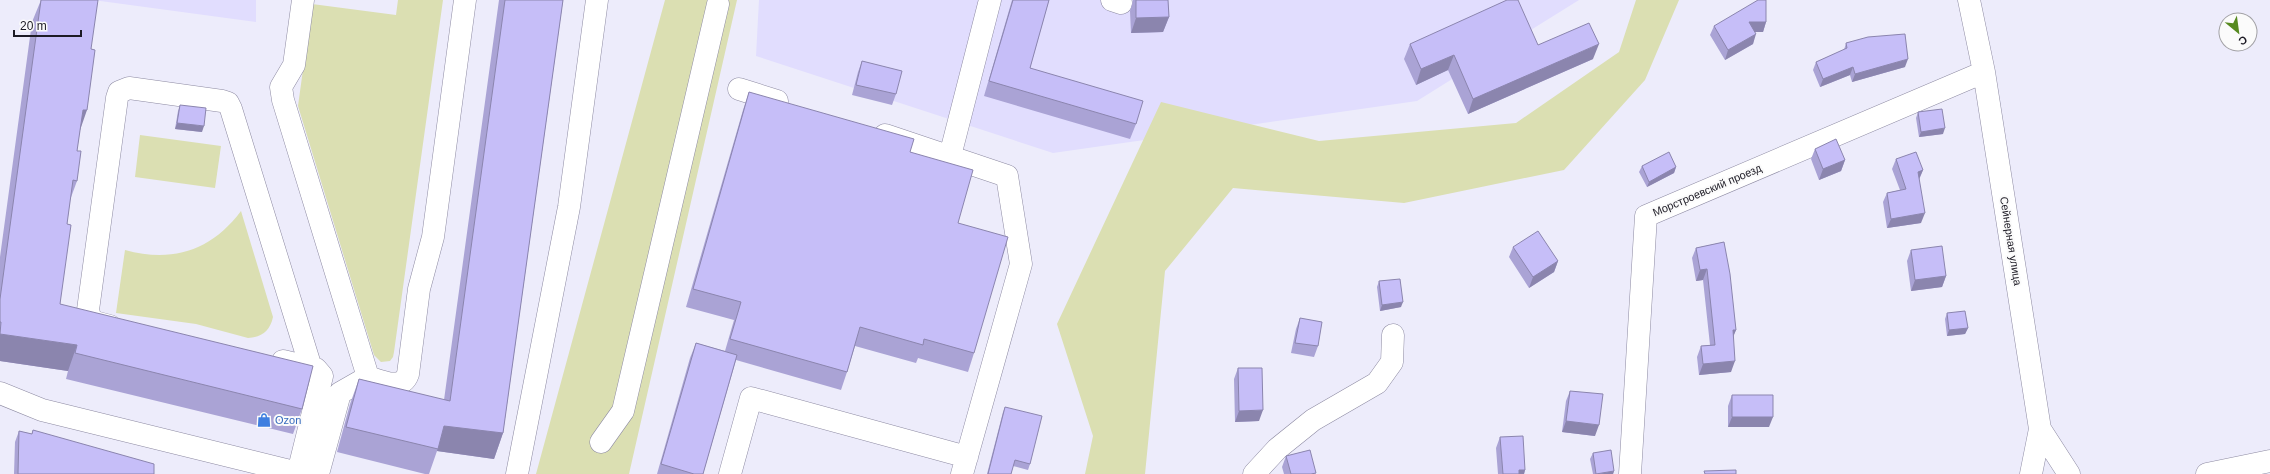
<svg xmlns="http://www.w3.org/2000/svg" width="2270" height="474" viewBox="0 0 2270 474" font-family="Helvetica,sans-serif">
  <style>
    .built { fill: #e1ddfe }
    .green { fill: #dbdfb2 }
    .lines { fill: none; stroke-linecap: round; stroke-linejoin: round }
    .minor-casing { stroke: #8d8aa2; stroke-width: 23 }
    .minor { stroke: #fff; stroke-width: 22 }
    .wall { fill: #aaa3d5 }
    .shaded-wall { fill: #8b85ae }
    .building { fill: #c6bef8; stroke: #8b85ae }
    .labels { text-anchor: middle; stroke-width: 4; stroke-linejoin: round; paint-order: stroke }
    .street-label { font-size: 11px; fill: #1d1b25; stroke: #fbfbfb }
    .shop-label { font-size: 11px; fill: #366cbe; stroke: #fbfbfb; text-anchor: start }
  </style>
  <rect width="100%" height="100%" fill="#edecfb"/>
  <path class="built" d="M93 0H256V22Z
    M759 0H1579L1417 101 1053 153 756 56Z"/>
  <path class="green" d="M398 0H443L394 352 393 357 390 361 381 362 374 355 298 106 312 4 396 15Z
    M665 0H737L629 474H536Z
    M1636 0H1679L1645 80 1564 170 1404 203 1233 188 1165 271 1145 474H1085L1093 436 1057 324 1161 102 1319 141 1516 123 1619 52Z
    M140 135 221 146 215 188 135 177Z
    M241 211 273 317C270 331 262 337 248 338L196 324 116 313 125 250C172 263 211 251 241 211Z"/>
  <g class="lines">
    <defs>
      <path id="minor" d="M303 0 294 65 281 87 283 100 368 377
        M1112 0 1121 3
        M1969 0 1984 72 2040 429 2069 474
        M739 89 777 101
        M885 135 1007 176 1021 264 962 474
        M950 156 990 0
        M110 326 91 321 88 310 117 98 119 92 129 88 222 101 228 103 231 109 311 368
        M283 361 316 369 322 376 298 473
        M0 393 42 410 302 474
        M601 442 623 411 718 4
        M318 474 340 393 368 377C381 381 402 391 408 374L419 289 433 237 465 0
        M517 474 569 207 597 0
        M730 474 751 398 967 457
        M1254 474 1277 449 1313 420 1377 383 1392 362 1393 335
        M1630 474 1646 216 1984 72
        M2031 474 2040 429
        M2207 474 2270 461"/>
    </defs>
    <use href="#minor" class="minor-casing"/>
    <use href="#minor" class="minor"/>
  </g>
  <path class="wall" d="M41 0 80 128 77 151V181L70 200 67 224 60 304 302 409 293 434 66 379 68 371 0 361V257L32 22Z
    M499 0H563L503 433 494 459 437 451 429 474H425L337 452 350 404 359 379 444 400Z
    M1012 0H1049L1030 68 1136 124 1130 139 984 96Z
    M1133 0H1168L1169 17 1163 32 1131 33 1130 11 1133 1Z
    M1766 22 1763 32H1755L1753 44 1725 60 1710 35 1714 26Z
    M1846 43 1905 67 1852 82 1850 75 1820 87 1813 70 1816 62 1844 50Z
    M1410 44 1538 45 1593 59 1468 114 1448 70 1416 85 1404 59Z
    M862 61 896 94 892 105 852 95 858 72Z
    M749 92 910 152 958 223 974 353 968 372 918 358 916 363 855 346 847 372 841 390 736 360 703 474H657L690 358 696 343 725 351 734 320 686 307 743 110Z
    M180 105 202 132 175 129 178 111Z
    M1918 112 1943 134 1919 137 1916 118Z
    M1815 149 1845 160 1841 171 1819 180 1811 159Z
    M1896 159 1923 170 1919 180 1921 223 1887 228 1883 202 1887 193 1900 190 1892 169Z
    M1642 166 1676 167 1674 173 1647 187 1639 172Z
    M1724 242 1736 330 1733 336 1731 372 1699 375 1697 357 1701 346 1710 345 1703 280 1696 281 1692 258 1696 248Z
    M1513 247 1558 261 1554 272 1529 288 1509 257Z
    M1911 250 1946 276 1942 287 1911 291 1907 261Z
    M1379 281 1401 307 1380 311 1377 287Z
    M1947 313 1968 328 1965 334 1947 336 1945 319Z
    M1300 318 1318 346 1314 357 1291 353 1296 329Z
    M1238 368 1259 421 1235 422 1234 379Z
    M1570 391 1595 436 1562 432 1566 401Z
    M1732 395 1769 427H1728V406Z
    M1005 407 1030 464 1028 470 1013 466 1011 474H987L1003 412Z
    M33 430 154 474H14L15 442 19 431 32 434Z
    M1500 437 1525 470 1524 474H1498L1496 448Z
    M1593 453 1614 471 1613 474H1593L1590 459Z
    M1286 456 1316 473 1315 474H1284L1282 467Z"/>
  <path class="shaded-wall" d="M1169 17 1163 32 1131 33 1136 18Z
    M1749 22H1766L1763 32H1746Z
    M1756 34 1753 44 1725 60 1728 50Z
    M1599 44 1593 59 1468 114 1473 99Z
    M1454 55 1448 70 1416 85 1421 69Z
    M1908 59 1905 67 1852 82 1855 74Z
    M1853 67 1850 75 1820 87 1823 79Z
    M83 110H87L78 136Z
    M177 123 204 126 202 132 175 129Z
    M1945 128 1943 134 1919 137 1921 132Z
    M1845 160 1841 171 1819 180 1823 169Z
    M1676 167 1674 173 1647 187 1649 182Z
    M1923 170 1919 179 1914 181 1918 172Z
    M1925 213 1921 223 1887 228 1891 219Z
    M1558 261 1554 272 1529 288 1533 277Z
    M1707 269 1703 280 1696 281 1700 270Z
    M1946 276 1942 287 1911 291 1915 280Z
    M1403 302 1401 307 1380 311 1382 305Z
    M1968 328 1965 334 1947 336 1949 330Z
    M1733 330H1736L1732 340Z
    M0 334 77 345 68 371 0 361Z
    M1735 361 1731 372 1699 375 1703 364Z
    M1263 410 1259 421 1235 422 1239 411Z
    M1732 417H1773L1769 427H1728Z
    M1566 421 1599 425 1595 436 1562 432Z
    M444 426 503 433 494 459 437 451Z
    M1519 470H1525L1524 474H1517Z
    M1614 471 1613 474H1599Z"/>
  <path class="building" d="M41 0H98L91 49 95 50 87 110H83L77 151H81L77 181 73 180 67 224 71 225 60 304 313 366 302 409 75 353 77 345 0 334 1 322H0V299Z
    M505 0H563L503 433 444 426 438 449 346 427 359 379 450 401Z
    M1013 0H1049L1030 68 1143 101 1136 124 989 81Z
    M1136 0H1168L1169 17 1136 18Z
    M1507 0H1518L1538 45 1589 23 1599 44 1473 99 1454 55 1421 69 1410 44Z
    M1758 0H1766V22H1749L1756 34 1728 50 1714 26Z
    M1905 34 1908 59 1855 74 1853 67 1823 79 1816 62 1847 48 1846 43 1868 37Z
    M862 61 902 71 896 94 856 85Z
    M749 92 914 139 910 152 973 170 958 223 1008 237 974 353 924 339 923 345 860 327 847 372 730 339 741 302 693 289Z
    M180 105 206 108 204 126 177 123Z
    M1942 109 1945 128 1921 132 1918 112Z
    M1836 139 1845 160 1823 169 1815 149Z
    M1669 152 1676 167 1649 182 1642 166Z
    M1916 152 1923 170 1918 172 1925 213 1891 219 1887 193 1906 189 1896 159Z
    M1538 231 1558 261 1533 277 1513 247Z
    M1724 242 1730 274 1736 330H1733L1735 361 1703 364 1701 346 1715 345 1707 269 1700 270 1696 248Z
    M1942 246 1946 276 1915 280 1911 250Z
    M1400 279 1403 302 1382 305 1379 281Z
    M1965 311 1968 328 1949 330 1947 313Z
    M1300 318 1322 322 1318 346 1295 343Z
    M696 343 737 355 703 474H694L661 464Z
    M1238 368H1262L1263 410 1239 411Z
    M1570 391 1603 394 1599 425 1566 421Z
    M1732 395H1773V417H1732Z
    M1005 407 1042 416 1030 464 1015 460 1011 474H988Z
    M33 430 154 464V474H18L19 431 32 434Z
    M1523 436 1525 470H1519V474H1503L1500 437Z
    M1310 450 1316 473 1311 474H1291L1286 456Z
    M1611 450 1614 471 1596 474 1593 453Z
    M1736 470V474H1705L1704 471Z"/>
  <defs>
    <symbol id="shop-bare" viewBox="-9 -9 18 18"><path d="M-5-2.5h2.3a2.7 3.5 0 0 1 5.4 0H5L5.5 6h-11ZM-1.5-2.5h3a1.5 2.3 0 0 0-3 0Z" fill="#3f7fe0" stroke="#fbfbfb" stroke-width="2.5" paint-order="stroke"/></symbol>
  </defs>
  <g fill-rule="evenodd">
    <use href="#shop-bare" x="254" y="410" width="20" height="20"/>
  </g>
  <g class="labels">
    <g class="street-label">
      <text transform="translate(1707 190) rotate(-23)" y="4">Морстроевский проезд</text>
      <text transform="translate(2011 241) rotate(81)" y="4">Сейнерная улица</text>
    </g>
    <g class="shop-label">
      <text x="275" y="424">Ozon</text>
    </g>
  </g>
  <g transform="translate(2238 32) rotate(151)"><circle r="19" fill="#fbfbfb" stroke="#a2a1a5"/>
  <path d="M0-3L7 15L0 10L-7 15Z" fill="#578a20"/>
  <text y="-6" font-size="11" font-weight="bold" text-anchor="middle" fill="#1d1b25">С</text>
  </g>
  <path d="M14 30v6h67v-6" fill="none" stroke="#1d1b25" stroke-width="2"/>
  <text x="20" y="30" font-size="12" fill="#1d1b25" stroke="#fbfbfb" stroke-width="3" paint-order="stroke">20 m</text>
</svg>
